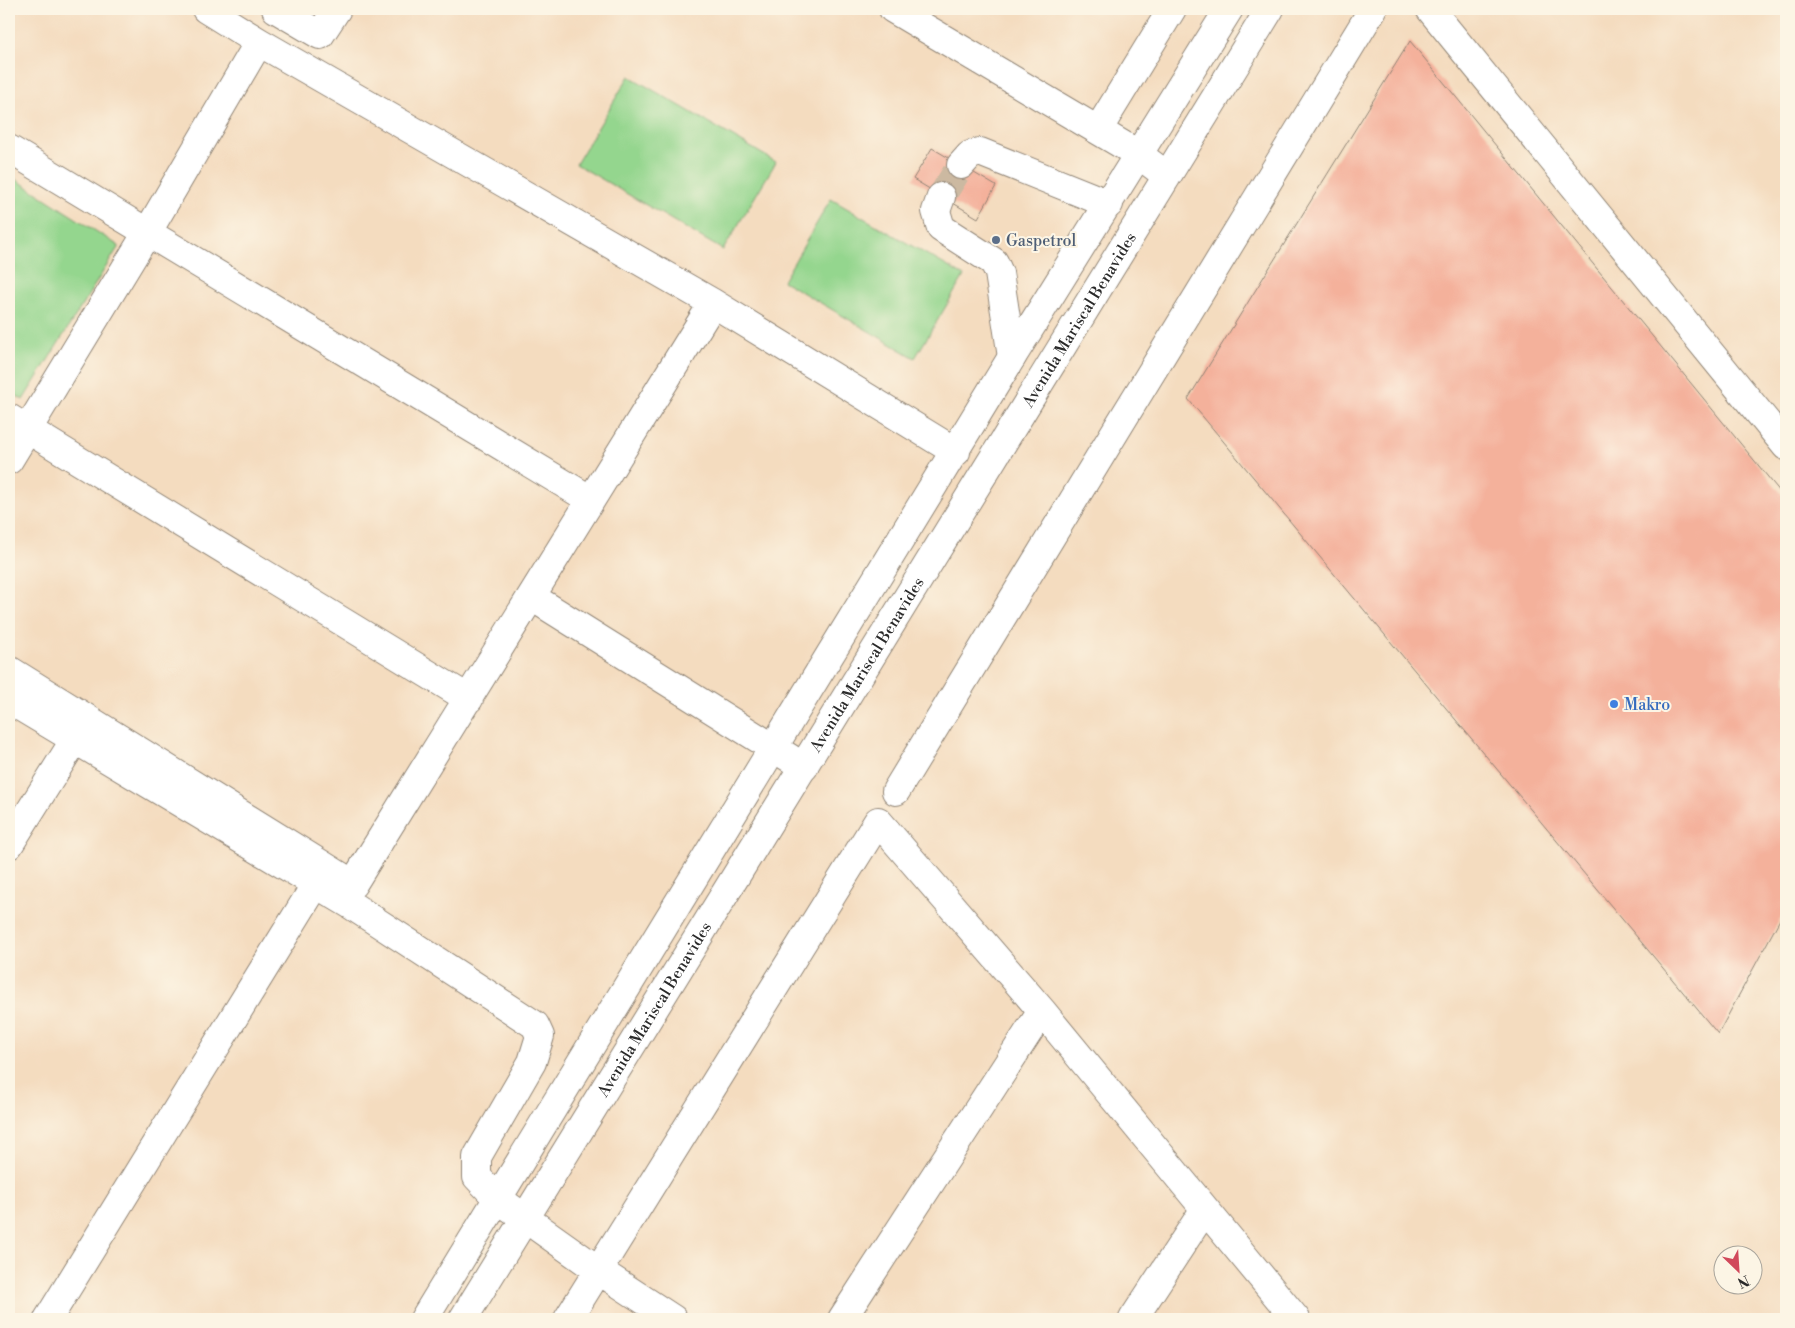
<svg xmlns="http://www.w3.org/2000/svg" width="1795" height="1328" viewBox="0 0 1795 1328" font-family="'Libre Bodoni',serif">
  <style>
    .green { fill: #94d68e; stroke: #60805c }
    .building { fill: #f4b19b }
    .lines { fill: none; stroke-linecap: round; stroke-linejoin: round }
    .minor-tunnel { stroke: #ccb9a1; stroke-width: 28; stroke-dasharray: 28 14; stroke-linecap: butt }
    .minor-casing { stroke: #908475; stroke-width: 30 }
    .highway-casing { stroke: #908475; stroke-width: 30 }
    .minor { stroke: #fff; stroke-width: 28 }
    .highway { stroke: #fff; stroke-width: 28 }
    .service-dot { fill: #5c6f8a; stroke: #fcf5e5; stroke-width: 2 }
    .shop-dot { fill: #3f7fe0; stroke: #fcf5e5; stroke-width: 2 }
    .labels { text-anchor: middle; stroke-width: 4; stroke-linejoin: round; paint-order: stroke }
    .service-label { font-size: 16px; fill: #4e5e75; stroke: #fcf5e5; text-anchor: start }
    .street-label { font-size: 16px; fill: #2b2b2b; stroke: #fcf5e5 }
    .shop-label { font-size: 16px; fill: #366cbe; stroke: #fcf5e5; text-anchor: start }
  </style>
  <rect width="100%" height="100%" fill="#fcf5e5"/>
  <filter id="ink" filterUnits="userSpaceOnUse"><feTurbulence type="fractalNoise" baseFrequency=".02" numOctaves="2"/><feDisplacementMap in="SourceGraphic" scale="10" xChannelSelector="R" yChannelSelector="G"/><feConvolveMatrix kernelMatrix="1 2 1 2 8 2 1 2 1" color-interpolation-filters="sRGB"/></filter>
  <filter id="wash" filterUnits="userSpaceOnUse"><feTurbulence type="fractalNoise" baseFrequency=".0096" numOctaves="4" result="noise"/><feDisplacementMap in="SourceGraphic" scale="20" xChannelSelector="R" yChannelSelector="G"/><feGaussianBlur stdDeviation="1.12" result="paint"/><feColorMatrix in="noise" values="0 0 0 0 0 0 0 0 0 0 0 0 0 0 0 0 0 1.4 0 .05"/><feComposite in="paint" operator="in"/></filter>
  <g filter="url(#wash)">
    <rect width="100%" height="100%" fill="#f4dcbf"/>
    <path class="green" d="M629 76 776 162 723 250 576 164Z
      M9 175 119 246 23 400 9 391Z
      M831 199 964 276 915 358 783 281Z"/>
    <g id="blocks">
      <path class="building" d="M1410 41 1786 499V908L1718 1034 1188 399Z
        M932 148 996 186 978 218 913 179Z"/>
    </g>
  </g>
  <g filter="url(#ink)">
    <use href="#blocks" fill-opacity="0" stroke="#908475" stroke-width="1"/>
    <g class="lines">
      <path class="minor-tunnel" d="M941 197 961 165"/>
      <defs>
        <path id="minor" d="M206 9 259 42 713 303 956 452
          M276 9 320 35 337 9
          M893 9 1138 154 1166 175
          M1430 9 1786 446
          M1098 130 1172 9
          M9 149 591 500
          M961 165 970 155 980 152 1109 204
          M941 197 936 211 941 228 994 262 999 273 1012 357
          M9 418 469 699
          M9 460 147 233 259 42
          M532 597 804 767
          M9 670 353 884 713 303
          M9 700 351 905 535 1025 540 1036 532 1062 477 1157V1177L498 1199 598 1270 673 1319
          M896 791 1373 9
          M9 845 74 741
          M48 1319 316 884
          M568 1319 878 821 1042 1011
          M842 1319 1042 1011 1205 1209
          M1133 1319 1205 1209 1296 1319"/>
        <g id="highway">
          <path d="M424 1319 1012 357 1229 9"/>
          <path id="s1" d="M463 1319 1270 9"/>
        </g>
      </defs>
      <use href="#minor" class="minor-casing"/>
      <use href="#highway" class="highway-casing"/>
      <use href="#minor" class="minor"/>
      <use href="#highway" class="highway"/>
    </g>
  </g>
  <circle class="service-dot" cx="996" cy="240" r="5"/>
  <circle class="shop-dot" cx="1614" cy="704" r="5"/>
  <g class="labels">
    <g class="service-label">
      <text x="1006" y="246">Gaspetrol</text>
    </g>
    <g class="street-label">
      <text dy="6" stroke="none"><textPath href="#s1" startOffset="1174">Avenida Mariscal Benavides</textPath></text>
      <text dy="6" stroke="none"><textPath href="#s1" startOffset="769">Avenida Mariscal Benavides</textPath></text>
      <text dy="6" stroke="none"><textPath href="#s1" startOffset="364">Avenida Mariscal Benavides</textPath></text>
    </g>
    <g class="shop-label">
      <text x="1624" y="710">Makro</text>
    </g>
  </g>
  <rect width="1795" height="1328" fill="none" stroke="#fcf5e5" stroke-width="30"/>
  <g transform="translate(1738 1270) rotate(155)"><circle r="24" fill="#fcf5e5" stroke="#a8a49b"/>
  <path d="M0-4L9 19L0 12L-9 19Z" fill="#d1495b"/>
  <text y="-8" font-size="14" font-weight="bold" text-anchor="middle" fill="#2b2b2b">N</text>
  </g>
</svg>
